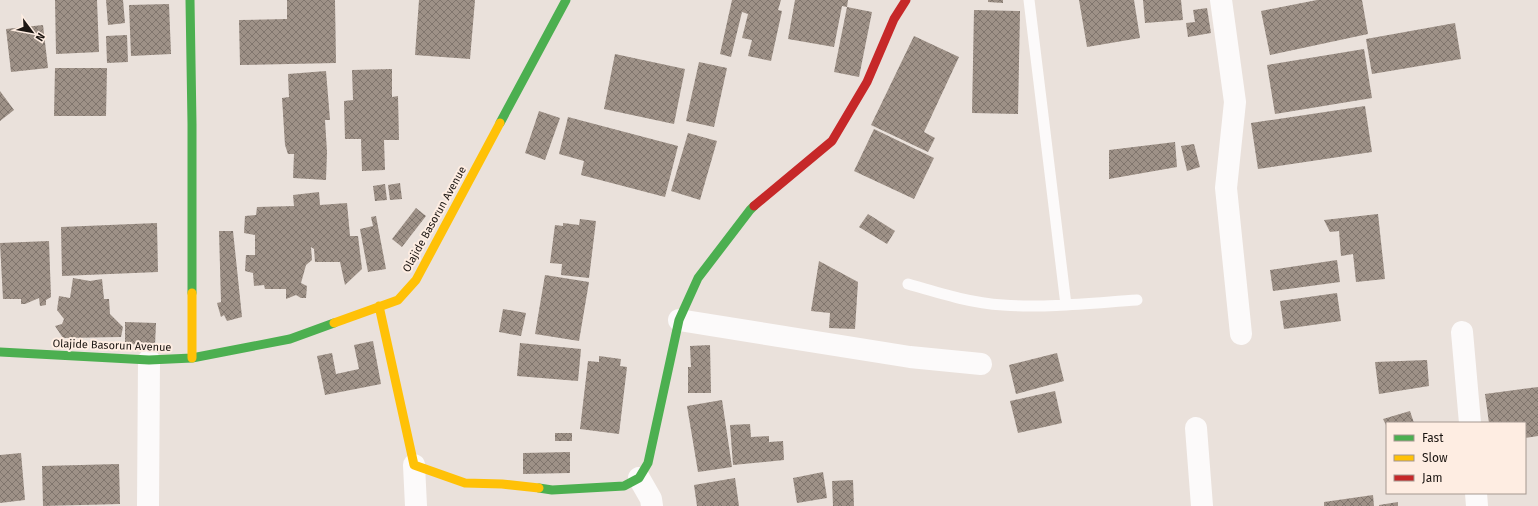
<svg xmlns="http://www.w3.org/2000/svg" width="1538" height="506" viewBox="0 0 1538 506" font-family="'Fira Sans',sans-serif">
  <style>
    .building { fill: url(#building-cross-hatch) }
    .lines { fill: none; stroke-linecap: round; stroke-linejoin: round }
    .lane { stroke: #fcfafa; stroke-width: 11 }
    .street { stroke: #fcfafa; stroke-width: 22 }
    .fast { stroke: #4caf50; stroke-width: 9 }
    .slow { stroke: #ffc107; stroke-width: 9 }
    .jam { stroke: #c62828; stroke-width: 9 }
    .labels { text-anchor: middle; stroke-width: 4; stroke-linejoin: round; paint-order: stroke }
    .street-label { font-size: 11px; fill: #1c1612; stroke: #feede2 }
  </style>
  <defs>
    <pattern id="building-cross-hatch" width="8" height="8" patternUnits="userSpaceOnUse"><rect width="8" height="8" fill="#9e9187"/><path d="M0 0l8 8M0 8l8-8" fill="none" stroke="#80756d"/></pattern>
  </defs>
  <rect width="100%" height="100%" fill="#eae1db"/>
  <path class="building" d="M55 0H97L99 52 56 54Z
    M106 0H123L125 23 108 25Z
    M287 0H335L336 63 240 65 239 20 287 19Z
    M419 0H475L470 59 415 55Z
    M732 0H781L778 10 782 11 771 61 748 56 752 40 742 38 748 14 742 12 731 57 720 54Z
    M795 0H848L847 7 842 6 834 47 788 39Z
    M988 0H1003V3L988 2Z
    M1079 0H1134L1140 38 1087 47Z
    M1143 0H1181L1183 20 1145 23Z
    M1317 0H1362L1368 34 1270 55 1261 11Z
    M169 4 171 54 131 56 129 5Z
    M847 7 872 12 859 77 834 72Z
    M1207 8 1211 33 1188 37 1186 23 1195 22 1193 10Z
    M974 10 1020 11 1018 114 972 113Z
    M1455 23 1461 59 1372 74 1366 39Z
    M43 25 48 68 11 72 6 29Z
    M127 35 128 62 107 63 106 36Z
    M914 36 959 57 924 132 935 138 928 152 871 125Z
    M1364 49 1372 98 1275 114 1267 65Z
    M615 54 685 69 674 124 604 109Z
    M699 62 727 68 714 127 686 121Z
    M55 68H107L106 116H54Z
    M392 69V97L398 96 399 140H384L385 170 362 171 361 139H345L344 101 353 100 352 70Z
    M326 71 330 120H325L327 152 326 180 293 178 294 154H288L285 145 282 98 289 97 288 74Z
    M0 91 14 110 0 121Z
    M1365 106 1372 152 1258 169 1251 123Z
    M539 111 560 118 545 160 525 153Z
    M568 117 678 146 665 197 581 175 584 161 559 154Z
    M874 129 934 158 914 199 854 171Z
    M688 133 717 141 700 200 671 191Z
    M1175 142 1177 167 1109 179V150Z
    M1194 144 1200 167 1187 171 1181 146Z
    M400 183 402 199 390 200 388 185Z
    M385 184 387 200 375 201 373 186Z
    M319 192 320 205 347 203 350 236H358L362 269 345 285 340 262H315L314 249 311 247 312 260 306 265 301 283 307 286 306 298H301L296 295 286 299V289H265L264 285 254 286 253 273 245 271 246 255H255V235L244 233 245 216 256 215 257 207 294 206 293 195Z
    M416 208 426 216 402 247 392 239Z
    M868 214 895 231 887 244 859 227Z
    M1378 214 1385 279 1356 282 1353 254 1341 256 1339 231 1330 232 1324 220Z
    M376 216 386 269 368 272 360 229 373 226 371 217Z
    M580 219 596 221 589 278 561 275 562 264 550 263 555 225 563 226V223L579 225Z
    M157 223 158 272 62 276 61 227Z
    M219 231H233L242 317 227 321 224 315 221 317 217 303 221 302Z
    M49 241 51 297 46 300V305L40 306 39 298 25 304H21V299H3L0 243Z
    M1337 260 1340 282 1273 291 1270 270Z
    M819 261 858 282 855 329 829 328 830 313 811 311Z
    M545 275 589 282 579 341 535 334Z
    M73 278 90 281 102 279 104 299H109L110 314 123 327 121 337 63 338 55 326 62 324 64 319 57 310 59 296 70 298Z
    M1337 293 1341 321 1284 329 1280 301Z
    M503 309 526 313 521 336 499 332Z
    M125 322 156 323 155 345 125 344Z
    M373 341 381 384 325 395 317 356 332 353 336 374 359 369 354 345Z
    M520 343 581 349 578 381 517 376Z
    M710 345 711 393H688V367H691L690 346Z
    M1057 353 1064 381 1016 394 1009 365Z
    M599 356 621 359 620 366 627 367 619 434 580 429 588 361 599 362Z
    M1427 360 1429 386 1379 394 1375 362Z
    M1538 387V436L1525 438V423H1489L1485 394Z
    M1055 391 1062 423 1018 433 1010 401Z
    M722 400 732 467 698 472 687 406Z
    M1410 411 1414 423H1387V427L1383 419Z
    M750 424 751 437 769 436V442L783 441 784 460 733 465 730 425Z
    M555 433H572V441H555Z
    M570 452V473L523 474V453Z
    M21 453 25 500 0 503V455Z
    M119 464 120 504 43 506 42 466Z
    M823 472 827 498 797 503 793 478Z
    M735 478 739 506H697L694 485Z
    M853 480 854 506H833L832 481Z
    M1373 495 1374 506H1324V502Z
    M1398 502V506H1379V505Z"/>
  <g class="lines">
    <path class="lane" d="M1029 0 1066 305
      M908 284C939 293 970 303 1003 305 1047 308 1092 303 1137 300"/>
    <path class="street" d="M1221 0 1235 102 1226 188 1241 334
      M679 320 910 357 981 364
      M1462 332 1470 423
      M1196 428 1202 506
      M414 465 416 506
      M639 478 651 499 652 506
      M1476 493 1477 506
      M148 506 149 360"/>
    <path class="fast" d="M190 0 192 124V293
      M500 123 566 0
      M0 352 149 360 192 358 290 339 334 323
      M539 488 552 490 624 486 639 478 648 463 679 320 698 278 750 210 754 206"/>
    <path class="slow" d="M192 293V358
      M379 306 414 465 465 483 502 484 539 488
      M334 323 398 300 416 280 500 123"/>
    <path class="jam" d="M754 206 832 141 867 82 894 19 906 0"/>
  </g>
  <g class="labels">
    <g class="street-label">
      <text transform="translate(434 219) rotate(-61)" y="4">Olajide Basorun Avenue</text>
      <text transform="translate(112 345) rotate(2)" y="4">Olajide Basorun Avenue</text>
    </g>
  </g>
  <rect x="1386" y="422" width="140" height="72" fill="#feede2" stroke="#a4978f"/>
  <rect x="1394" y="435" width="20" height="6" fill="#4caf50" stroke="#a4978f"/>
  <text x="1422" y="442" font-size="12" fill="#1c1612">Fast</text>
  <rect x="1394" y="455" width="20" height="6" fill="#ffc107" stroke="#a4978f"/>
  <text x="1422" y="462" font-size="12" fill="#1c1612">Slow</text>
  <rect x="1394" y="475" width="20" height="6" fill="#c62828" stroke="#a4978f"/>
  <text x="1422" y="482" font-size="12" fill="#1c1612">Jam</text>
  <g transform="translate(32 32) rotate(122)" stroke="#feede2" stroke-width="3" paint-order="stroke">
  <path d="M0-3L7 15L0 10L-7 15Z" fill="#1c1612"/>
  <text y="-6" font-size="11" font-weight="bold" text-anchor="middle" fill="#1c1612">N</text>
  </g>
</svg>
